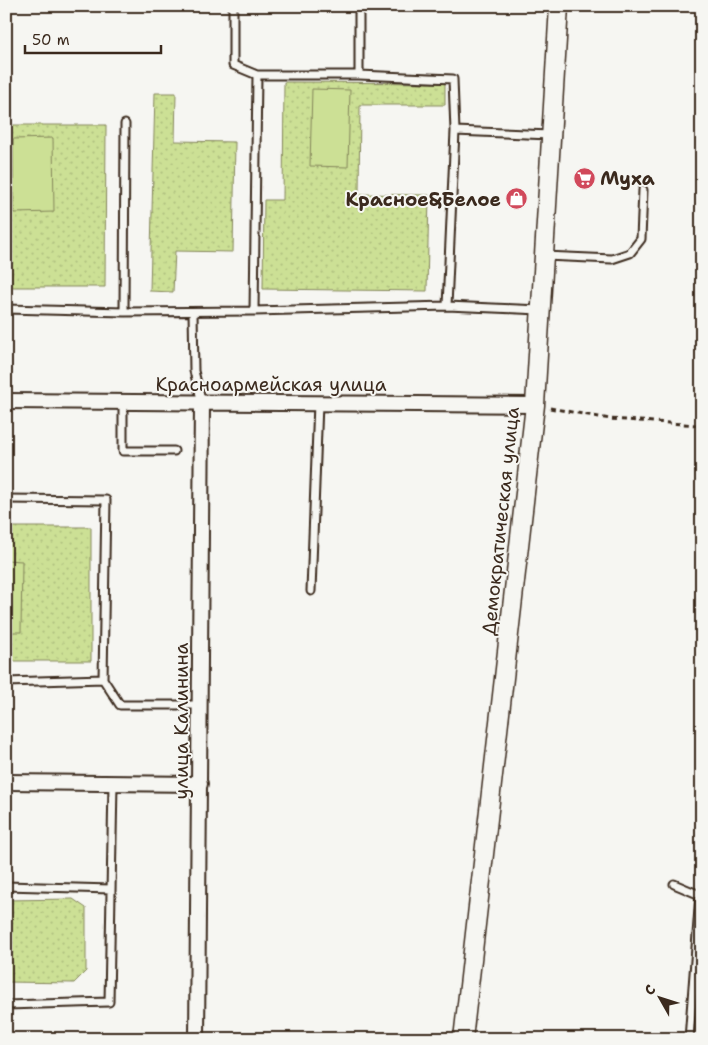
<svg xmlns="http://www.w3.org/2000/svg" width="708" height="1045" viewBox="0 0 708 1045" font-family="'Shantell Sans',sans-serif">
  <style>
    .grass { fill: url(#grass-dots); stroke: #84855a }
    .forest { fill: url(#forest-firs); stroke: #84855a }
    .garden { fill: #cce095; stroke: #84855a }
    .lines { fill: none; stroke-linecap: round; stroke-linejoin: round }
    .service-casing { stroke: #3b2a1e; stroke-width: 11 }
    .minor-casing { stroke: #3b2a1e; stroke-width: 18 }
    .tertiary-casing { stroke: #3b2a1e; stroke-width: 21 }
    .path { stroke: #3b2a1e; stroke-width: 3; stroke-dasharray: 5 4; stroke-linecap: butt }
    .service { stroke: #f6f6f2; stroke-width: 7 }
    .minor { stroke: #f6f6f2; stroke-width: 14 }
    .tertiary { stroke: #f6f6f2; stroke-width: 18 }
    .labels { text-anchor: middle; stroke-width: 4; stroke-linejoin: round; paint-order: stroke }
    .poi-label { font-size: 19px; font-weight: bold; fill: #3b2a1e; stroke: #f6f6f2; text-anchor: start }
    .street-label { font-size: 19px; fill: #3b2a1e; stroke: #f6f6f2 }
  </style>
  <defs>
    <pattern id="grass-dots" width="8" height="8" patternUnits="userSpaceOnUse" patternTransform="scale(1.25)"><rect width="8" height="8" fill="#cce095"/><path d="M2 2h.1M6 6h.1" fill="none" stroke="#b0c080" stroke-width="1.8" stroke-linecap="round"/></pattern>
    <pattern id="forest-firs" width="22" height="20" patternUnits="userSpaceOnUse" patternTransform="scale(1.25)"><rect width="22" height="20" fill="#cce095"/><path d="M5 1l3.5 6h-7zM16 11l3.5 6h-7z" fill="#b0c080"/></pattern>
  </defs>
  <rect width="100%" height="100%" fill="#f6f6f2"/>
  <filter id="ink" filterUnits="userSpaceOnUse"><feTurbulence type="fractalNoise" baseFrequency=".02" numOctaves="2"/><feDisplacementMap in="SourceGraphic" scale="10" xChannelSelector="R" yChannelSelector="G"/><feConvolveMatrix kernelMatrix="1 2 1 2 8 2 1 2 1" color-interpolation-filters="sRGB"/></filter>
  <g filter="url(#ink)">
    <path class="grass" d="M284 82 445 83V105H360L359 194 429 195 427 291 263 289 264 200H283Z
      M6 88 7 125H106L105 287H6Z
      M155 93H176L175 141 235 142 233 252 175 251 173 292 150 291Z
      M6 527H91V661H6Z
      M73 899 86 908V971L74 983 6 982V900Z"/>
    <path class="forest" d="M702 933V1023L695 1011Z"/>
    <path class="garden" d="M312 89 350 90 348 167 310 166Z
      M53 138 54 212 14 213 13 139Z
      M6 560 22 561 21 632H6Z"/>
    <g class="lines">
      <defs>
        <path id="service" d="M233 6V65L257 75H359L453 79 455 131
          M359 6V75
          M125 124 124 312 254 311 257 75
          M545 256 612 259 630 253 641 239 643 190
          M6 309 124 312
          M540 310 447 306 455 131 550 135
          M254 311 447 306
          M193 312 194 371 202 403
          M123 402V451H174
          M6 499 106 500 103 679 120 705H199
          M311 591 318 403
          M6 682 103 679
          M674 884 700 895 689 1039
          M6 886 111 889
          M6 1005 109 1002 113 783"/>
        <path id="minor" d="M6 401 535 405
          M6 782 200 784
          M197 1039 202 403"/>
        <path id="tertiary" d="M463 1039 535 405 559 6"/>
      </defs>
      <use href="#service" class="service-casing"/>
      <use href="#minor" class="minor-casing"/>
      <use href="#tertiary" class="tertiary-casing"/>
      <path class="path" d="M550 408 610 419 698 425 702 427"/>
      <use href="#service" class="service"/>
      <use href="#minor" class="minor"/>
      <use href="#tertiary" class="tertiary"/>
    </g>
  </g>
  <defs>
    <symbol id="supermarket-disc" viewBox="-11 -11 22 22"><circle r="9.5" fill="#d1495b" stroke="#f6f6f2"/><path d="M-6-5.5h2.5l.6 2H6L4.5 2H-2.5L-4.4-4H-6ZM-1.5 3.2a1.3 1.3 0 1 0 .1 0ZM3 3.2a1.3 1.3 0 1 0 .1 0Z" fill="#fff"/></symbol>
    <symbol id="shop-disc" viewBox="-11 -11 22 22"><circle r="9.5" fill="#d1495b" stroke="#f6f6f2"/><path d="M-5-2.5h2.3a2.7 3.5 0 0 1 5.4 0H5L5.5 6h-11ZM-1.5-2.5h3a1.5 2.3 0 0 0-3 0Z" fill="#fff"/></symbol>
  </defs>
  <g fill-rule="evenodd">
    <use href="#supermarket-disc" x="572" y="166" width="25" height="25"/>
    <use href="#shop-disc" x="504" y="186" width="25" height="25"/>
  </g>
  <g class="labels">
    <g class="poi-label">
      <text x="600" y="185">Муха</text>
      <text x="501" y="206" text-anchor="end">Красное&amp;Белое</text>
    </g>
    <g class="street-label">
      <text x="271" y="391">Красноармейская улица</text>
      <text transform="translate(500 521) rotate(-84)" y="7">Демократическая улица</text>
      <text transform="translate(181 721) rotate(-90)" y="7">улица Калинина</text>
    </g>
  </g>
  <rect width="708" height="1045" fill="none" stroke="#f6f6f2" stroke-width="25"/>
  <rect x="12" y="12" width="683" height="1020" fill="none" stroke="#3b2a1e" stroke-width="2" filter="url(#ink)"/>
  <g transform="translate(660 998) rotate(309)" stroke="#f6f6f2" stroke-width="4" paint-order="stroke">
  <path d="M0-4L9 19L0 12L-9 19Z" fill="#3b2a1e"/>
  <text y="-8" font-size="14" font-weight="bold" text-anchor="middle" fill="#3b2a1e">С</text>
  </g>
  <path d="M25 45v8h136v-8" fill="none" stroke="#3b2a1e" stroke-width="2.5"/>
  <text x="32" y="45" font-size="15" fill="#3b2a1e" stroke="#f6f6f2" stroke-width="4" paint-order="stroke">50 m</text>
</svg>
